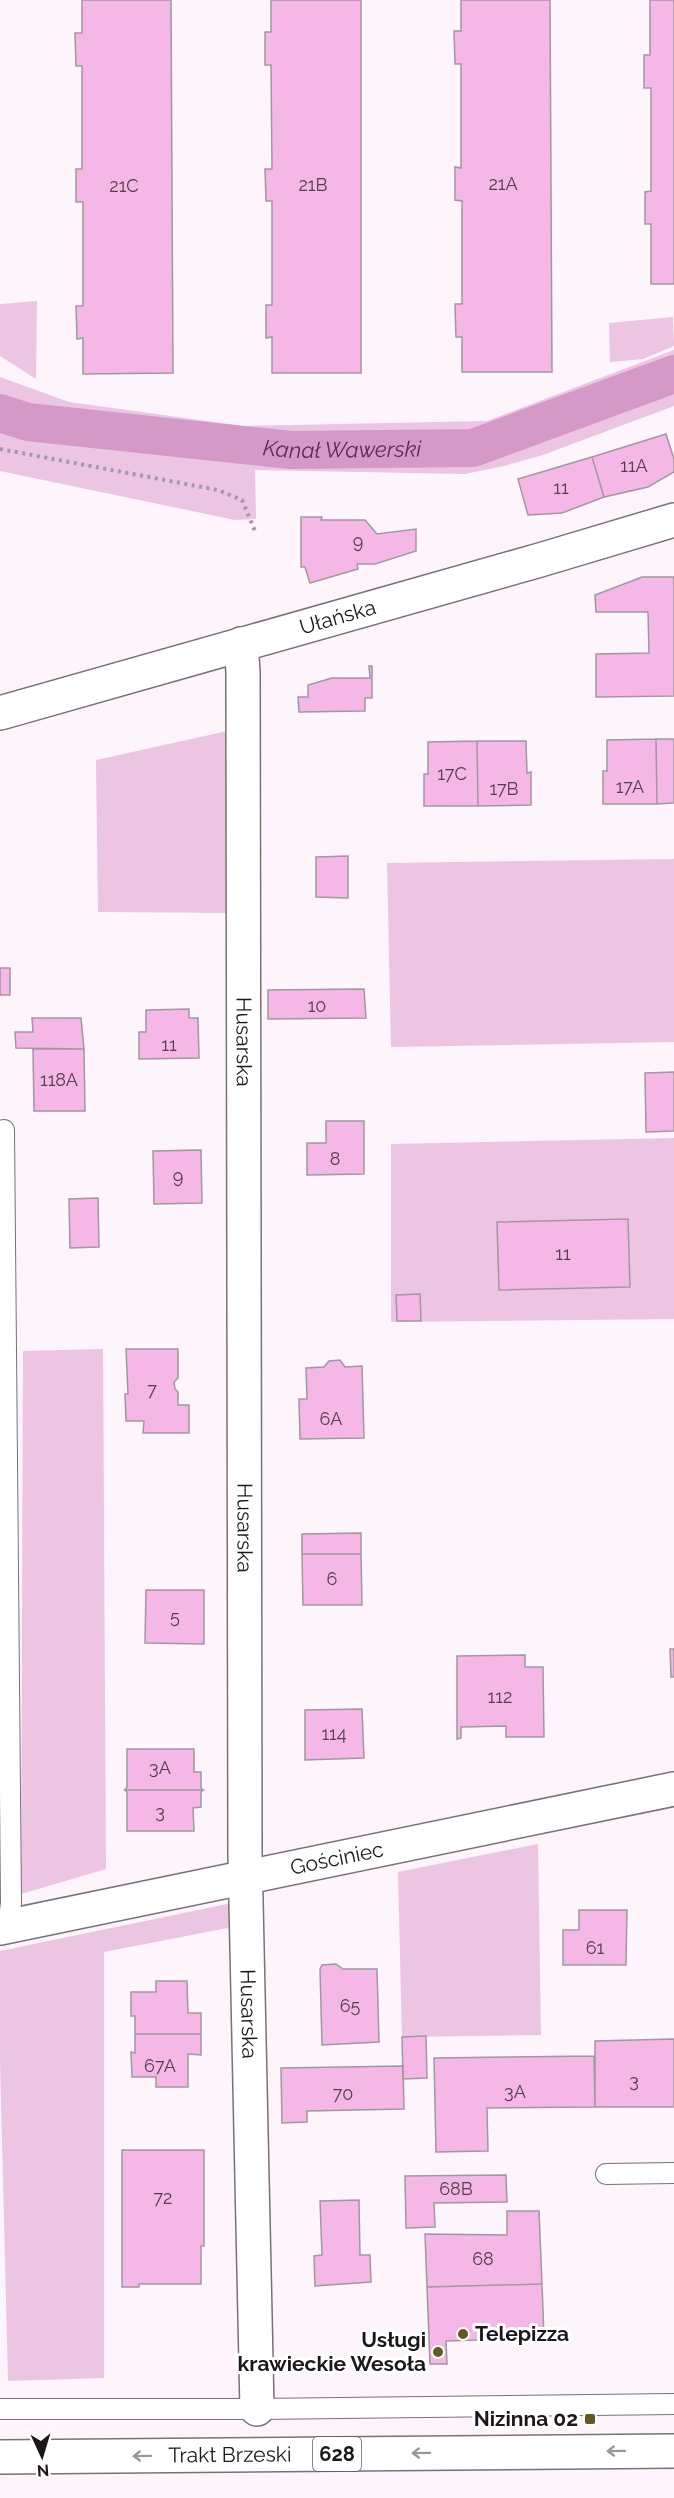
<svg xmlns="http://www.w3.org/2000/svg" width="674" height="2498" viewBox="0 0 674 2498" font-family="Raleway,sans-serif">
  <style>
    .green { fill: #ebc5e2 }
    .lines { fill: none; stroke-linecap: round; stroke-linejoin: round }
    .canal { stroke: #d599c7; stroke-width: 38 }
    .building { fill: #f5b7e6; stroke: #a1989f; stroke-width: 1.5 }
    .lane-casing { stroke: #7a7177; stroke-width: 22 }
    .street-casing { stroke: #7a7177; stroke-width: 36 }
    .primary-casing { stroke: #7a7177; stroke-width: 36 }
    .path { stroke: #a29ba0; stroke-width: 4; stroke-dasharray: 3 4.5; stroke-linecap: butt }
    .lane { stroke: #fff; stroke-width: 20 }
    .street { stroke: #fff; stroke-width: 33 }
    .primary { stroke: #fff; stroke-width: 33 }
    .oneway { stroke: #989798 }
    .poi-dot { fill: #645825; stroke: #fff; stroke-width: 2 }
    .labels { text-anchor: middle; stroke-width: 6; stroke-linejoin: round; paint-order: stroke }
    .number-label { font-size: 18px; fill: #52404d }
    .shield { fill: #fff; stroke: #5f5d5f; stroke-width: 1.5 }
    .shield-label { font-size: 20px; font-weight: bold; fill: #1b181a }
    .street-label { font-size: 21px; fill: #1b181a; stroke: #fff }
    .poi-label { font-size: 21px; font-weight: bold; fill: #1b181a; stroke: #fff; text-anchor: end }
    .water-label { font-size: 22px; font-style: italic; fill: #69235d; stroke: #fff }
  </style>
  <rect width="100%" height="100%" fill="#fef4fb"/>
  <path class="green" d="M37 301V302L36 379 0 356V304Z
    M673 317 674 346 643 359 610 362 609 323Z
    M674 350V406L543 455 504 466 465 474 255 470 256 519 235 520 0 471V377L69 402 243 426 487 421Z
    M232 730V913L98 912 96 760Z
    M674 859V1042L391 1047 387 863Z
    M674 1138V1319L391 1322V1144Z
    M103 1349 106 1869 21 1894 23 1351Z
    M538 1844 541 2035 402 2037 398 1872Z
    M237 1902 238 1926 104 1952V2378L8 2381 0 2060V1951Z"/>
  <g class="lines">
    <path class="canal" id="s1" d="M0 413 28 422 291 450 473 448 674 374"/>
  </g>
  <path class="building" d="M82 0H171L173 373 83 374V338L77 339 76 306H83V202H76V169H82V66H76L75 33H82Z
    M271 0H361V373H272V337L266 338V305H272V201H266L265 169H272L271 65H265V32H271Z
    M461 0H550L552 372H462V337H456L455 304H462V201L455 200V167L461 168V64H455L454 31H461Z
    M650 0H674V284H651V224H645V192L651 191V88H644V55H650Z
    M666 434 674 459V472L648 487 604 497 592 457Z
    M592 457 604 497 562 513 528 515 518 479Z
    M301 517H322L321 520H365L377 534 416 529V551L375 564H357L358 569 310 583 305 567H301Z
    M642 577H674V696L596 697V654L649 653 648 612H596L595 595Z
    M369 666H372V698H365V711L299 712 298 697H308V685L332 678H370Z
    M656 739 657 804H603V771H607V740Z
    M656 739H674V803L657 804Z
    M477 741H526L527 773 531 772V805L478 806Z
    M477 741 478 806H424V774H428V742Z
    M348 856V898L316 897V857Z
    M0 968H10V995H0Z
    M364 989 366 1018 268 1019V990Z
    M189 1009V1018H198L199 1058 139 1059V1032H146V1010Z
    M32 1018H81L84 1049 16 1048 15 1032H33Z
    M33 1049H84L85 1111H34Z
    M674 1072V1131L646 1132 645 1073Z
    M326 1121H364V1174L307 1175V1143H326Z
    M201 1150 202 1203 154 1204 153 1151Z
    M98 1198 99 1247 70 1248 69 1199Z
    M628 1219 630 1287 499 1290 497 1222Z
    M420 1294 421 1321H397L396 1295Z
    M126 1349H178V1378L174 1382 175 1389 178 1392V1405H189V1433H143L144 1421H126L125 1394H128Z
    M340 1360 345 1367 362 1366 364 1438 300 1439 299 1399H307L306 1368 324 1367 329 1361Z
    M361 1533V1554H302V1534Z
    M302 1554H361L362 1605H303Z
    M146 1590H204V1644L145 1643Z
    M670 1649H674V1677H671Z
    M525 1655V1667H543L544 1737H506V1726L461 1727V1738L457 1739V1656Z
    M362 1709 364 1758 305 1760V1710Z
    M127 1749H194V1772H201V1788L203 1790H125L127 1787Z
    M125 1790H203L201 1792V1807L193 1808 194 1831H127V1792Z
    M579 1910H627L626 1965H563V1930H579Z
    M336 1964 343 1969H377L379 2042 322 2045 320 1969 322 1965Z
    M156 1981H187L188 2013H201V2034H135V2016H131V1992H156Z
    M135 2034H201V2055L188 2054V2087H156V2077H132L131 2052 135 2053Z
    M426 2036 427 2078 403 2079 402 2037Z
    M674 2039V2107H595V2041Z
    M594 2056 595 2107 487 2108 488 2151 436 2152 434 2058Z
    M403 2066 404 2109 307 2111V2122L282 2123 281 2068Z
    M122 2150H204V2246H201V2284H139V2287H122Z
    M506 2175 507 2202 434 2203 435 2227 406 2228 405 2176Z
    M359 2200 360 2255H370L371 2282 315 2286 314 2256 322 2255 320 2201Z
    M507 2211H539L542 2284 427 2287 425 2234 507 2235Z
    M542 2284 544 2338 446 2341 447 2364H430L427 2287Z"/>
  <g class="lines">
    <defs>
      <path id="lane" d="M4 1130 11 1903 8 1926
        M606 2174 674 2173
        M0 2409H257L674 2404"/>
      <g id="street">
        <path id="s2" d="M241 644 243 672 245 1855 257 2409"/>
        <path id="s3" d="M0 713 540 560 674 520"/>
        <path id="s4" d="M0 1928 674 1789"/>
      </g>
      <g id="primary">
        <path id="s5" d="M0 2457 674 2451"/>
      </g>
    </defs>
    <use href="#lane" class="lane-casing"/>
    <use href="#street" class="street-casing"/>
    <use href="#primary" class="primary-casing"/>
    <path class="path" d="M0 449 218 490 242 500 255 531"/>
    <use href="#lane" class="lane"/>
    <use href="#street" class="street"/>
    <use href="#primary" class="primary"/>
  </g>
  <defs><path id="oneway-shaft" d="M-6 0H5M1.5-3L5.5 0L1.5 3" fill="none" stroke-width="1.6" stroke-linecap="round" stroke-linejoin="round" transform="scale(1.5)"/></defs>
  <g class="oneway">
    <use href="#oneway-shaft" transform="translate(616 2451) rotate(179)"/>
    <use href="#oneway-shaft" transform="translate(421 2453) rotate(179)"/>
    <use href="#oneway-shaft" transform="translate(142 2456) rotate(179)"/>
  </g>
  <g class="poi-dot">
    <circle cx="463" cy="2334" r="6"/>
    <circle cx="438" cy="2352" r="6"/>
    <rect x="584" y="2413" width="12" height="12" rx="3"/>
  </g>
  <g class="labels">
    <g class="number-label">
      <text x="503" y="190">21A</text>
      <text x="313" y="191">21B</text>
      <text x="124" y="192">21C</text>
      <text x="634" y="472">11A</text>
      <text x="561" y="494">11</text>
      <text x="358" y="548">9</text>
      <text x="452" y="780">17C</text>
      <text x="630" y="793">17A</text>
      <text x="504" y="795">17B</text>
      <text x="317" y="1012">10</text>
      <text x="169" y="1051">11</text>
      <text x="59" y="1086">118A</text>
      <text x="335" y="1165">8</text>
      <text x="178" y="1183">9</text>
      <text x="563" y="1260">11</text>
      <text x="152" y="1396">7</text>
      <text x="331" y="1425">6A</text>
      <text x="332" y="1585">6</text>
      <text x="175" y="1623">5</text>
      <text x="500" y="1703">112</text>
      <text x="334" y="1740">114</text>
      <text x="160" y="1774">3A</text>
      <text x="160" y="1818">3</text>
      <text x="595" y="1954">61</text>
      <text x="350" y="2012">65</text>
      <text x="160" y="2072">67A</text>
      <text x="634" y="2087">3</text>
      <text x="515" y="2098">3A</text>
      <text x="343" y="2100">70</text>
      <text x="456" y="2195">68B</text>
      <text x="163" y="2204">72</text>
      <text x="483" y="2265">68</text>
    </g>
    <rect class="shield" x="313" y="2437" width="48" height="34" rx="4.5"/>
    <g class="shield-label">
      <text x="337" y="2461">628</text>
    </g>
    <g class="street-label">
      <text dy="7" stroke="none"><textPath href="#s3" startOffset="351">Ułańska</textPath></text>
      <text dy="7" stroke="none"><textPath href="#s2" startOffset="398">Husarska</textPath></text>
      <text dy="7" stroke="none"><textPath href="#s2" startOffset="884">Husarska</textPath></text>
      <text dy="7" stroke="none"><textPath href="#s4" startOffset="344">Gościniec</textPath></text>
      <text dy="7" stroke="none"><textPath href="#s2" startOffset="1370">Husarska</textPath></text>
      <text dy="7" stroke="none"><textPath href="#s5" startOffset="230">Trakt Brzeski</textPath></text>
    </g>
    <g class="poi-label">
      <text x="475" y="2341" text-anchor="start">Telepizza</text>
      <text x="426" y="2347">Usługi<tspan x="426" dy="24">krawieckie Wesoła</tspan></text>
      <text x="578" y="2426">Nizinna 02</text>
    </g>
    <g class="water-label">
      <text dy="8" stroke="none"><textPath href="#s1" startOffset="345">Kanał Wawerski</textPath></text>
    </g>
  </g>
  <g transform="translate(42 2456) rotate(176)" stroke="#ffffff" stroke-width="4.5" paint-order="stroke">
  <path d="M0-4.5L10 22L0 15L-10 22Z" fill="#1b181a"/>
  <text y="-9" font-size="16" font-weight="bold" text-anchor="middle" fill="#1b181a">N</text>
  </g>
</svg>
